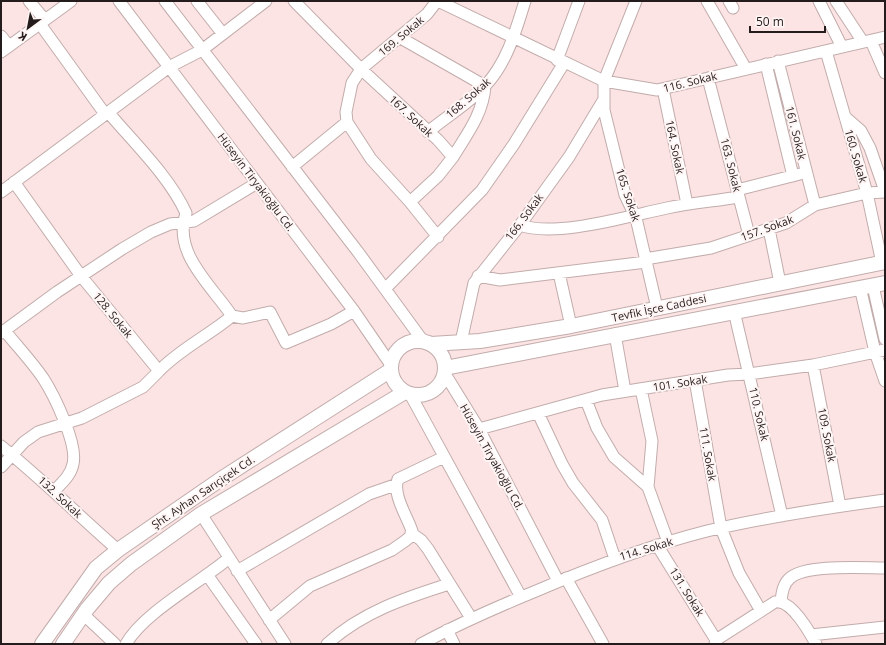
<svg xmlns="http://www.w3.org/2000/svg" width="886" height="645" viewBox="0 0 886 645" font-family="'Open Sans',sans-serif">
  <style>
    .lines { fill: none; stroke-linecap: round; stroke-linejoin: round }
    .minor-casing { stroke: #c2acab; stroke-width: 13 }
    .major-casing { stroke: #c2acab; stroke-width: 16 }
    .minor { stroke: #fff; stroke-width: 11 }
    .major { stroke: #fff; stroke-width: 14 }
    .labels { text-anchor: middle; stroke-width: 4; stroke-linejoin: round; paint-order: stroke }
    .street-label { font-size: 11px; fill: #241c1c; stroke: #fff5f5 }
  </style>
  <rect width="100%" height="100%" fill="#fbe4e3"/>
  <g class="lines">
    <defs>
      <path id="minor" d="M29 1 45 20
        M119 1 354 311 391 365
        M165 1 358 252 423 341
        M197 1 223 34
        M294 1 361 69 438 140 453 157 438 176 410 202 438 237
        M438 1 604 81 657 90 885 37
        M636 1 604 81V110L625 195 636 218 657 308
        M707 1 746 69
        M729 1 733 8
        M819 1 842 47
        M836 1 863 42
        M40 24 105 114
        M1 36 9 46
        M399 37 485 86C483 114 467 134 453 157
        M871 41 885 73
        M826 51 867 193 882 263
        M1 52 71 1
        M557 60 579 1
        M778 61 815 205
        M766 64 793 176
        M663 89 687 204
        M108 112C134 143 169 176 186 213 172 253 212 286 232 316L243 318 270 312 286 343 331 324 354 311
        M845 117 861 131 870 148 885 191
        M428 132C446 117 469 103 485 86 507 63 516 30 525 1
        M292 167 347 122
        M14 182 81 276 159 371C180 349 208 336 232 316
        M737 190 800 174
        M1 192 169 67 202 50 266 1
        M739 197 749 235
        M410 202 371 159 347 122 346 112 352 83 361 69 427 14 437 1
        M520 225C556 238 628 216 667 208 691 203 715 201 739 197L708 78
        M769 229 780 283
        M645 259 711 248 786 223 815 205 867 193 885 192
        M559 273 571 326
        M478 276 500 280 646 262
        M873 286 885 339
        M860 287 875 352 885 381
        M385 289 482 190 514 144 564 63
        M734 311 782 516
        M5 331C17 346 32 362 43 378 54 395 78 444 73 464 71 475 62 483 54 491
        M1 333 57 292 122 249 151 232 170 224 194 221 257 183
        M615 334 625 391
        M461 342 474 283 520 225 569 157 604 99
        M813 365 840 506
        M445 374 479 429 558 581
        M695 380 721 528 739 573 761 611
        M641 389 652 441 648 487
        M410 394 521 597
        M586 400 597 428 614 457 648 487 668 542
        M538 413 562 464 573 483 602 520 615 559
        M479 429 602 395 728 375 749 374 813 365 885 350
        M1 446C42 479 79 516 118 550
        M1 467 24 442 38 432 82 418 143 387 159 371
        M201 514 285 644
        M411 533 421 540 428 549 471 618
        M657 545 716 640
        M237 571 369 494 395 485
        M208 576 256 644
        M566 578 603 644
        M781 601C782 593 783 584 790 578 806 564 863 568 885 568
        M83 614 115 644
        M269 620 310 586 392 550 405 541 411 536 412 531C407 516 392 494 398 479L444 457
        M447 630 454 644
        M811 635 885 627
        M126 644C143 613 201 582 229 558
        M327 644C362 612 405 598 449 584
        M421 644C458 624 497 607 536 591 592 567 648 546 707 531 765 517 826 508 885 500
        M715 644 716 640 775 602C791 599 809 631 816 644"/>
      <path id="major" d="M391 368a27 27 0 1 1 54 0a27 27 0 1 1-54 0Z
        M431 344 480 341 571 326 885 262
        M445 368 885 283
        M42 644 96 568 118 550 221 479 391 370
        M63 644 87 609 109 583 131 564 201 514 405 392"/>
    </defs>
    <use href="#minor" class="minor-casing"/>
    <use href="#major" class="major-casing"/>
    <use href="#minor" class="minor"/>
    <use href="#major" class="major"/>
  </g>
  <g class="labels">
    <g class="street-label">
      <text transform="translate(401 36) rotate(-40)" y="4">169. Sokak</text>
      <text transform="translate(690 82) rotate(-14)" y="4">116. Sokak</text>
      <text transform="translate(468 98) rotate(-41)" y="4">168. Sokak</text>
      <text transform="translate(411 116) rotate(43)" y="4">167. Sokak</text>
      <text transform="translate(796 133) rotate(76)" y="4">161. Sokak</text>
      <text transform="translate(675 147) rotate(78)" y="4">164. Sokak</text>
      <text transform="translate(856 156) rotate(74)" y="4">160. Sokak</text>
      <text transform="translate(731 165) rotate(76)" y="4">163. Sokak</text>
      <text transform="translate(256 182) rotate(53)" y="4">Hüseyin Tiryakioğlu Cd.</text>
      <text transform="translate(628 195) rotate(72)" y="4">165. Sokak</text>
      <text transform="translate(524 217) rotate(-53)" y="4">166. Sokak</text>
      <text transform="translate(767 228) rotate(-20)" y="4">157. Sokak</text>
      <text transform="translate(659 308) rotate(-12)" y="4">Tevfik İşce Caddesi</text>
      <text transform="translate(113 315) rotate(51)" y="4">128. Sokak</text>
      <text transform="translate(680 383) rotate(-9)" y="4">101. Sokak</text>
      <text transform="translate(759 414) rotate(77)" y="4">110. Sokak</text>
      <text transform="translate(827 435) rotate(79)" y="4">109. Sokak</text>
      <text transform="translate(708 454) rotate(80)" y="4">111. Sokak</text>
      <text transform="translate(492 457) rotate(61)" y="4">Hüseyin Tiryakioğlu Cd.</text>
      <text transform="translate(203 492) rotate(-34)" y="4">Şht. Ayhan Sarıçiçek Cd.</text>
      <text transform="translate(60 497) rotate(43)" y="4">132. Sokak</text>
      <text transform="translate(646 549) rotate(-17)" y="4">114. Sokak</text>
      <text transform="translate(687 592) rotate(58)" y="4">131. Sokak</text>
    </g>
  </g>
  <rect width="886" height="645" fill="none" stroke="#241c1c" stroke-width="4"/>
  <g transform="translate(28 28) rotate(212)" stroke="#fff5f5" stroke-width="3" paint-order="stroke">
  <path d="M0-3L7 15L0 10L-7 15Z" fill="#241c1c"/>
  <text y="-6" font-size="11" font-weight="bold" text-anchor="middle" fill="#241c1c">K</text>
  </g>
  <path d="M750 26v6h75v-6" fill="none" stroke="#241c1c" stroke-width="2"/>
  <text x="756" y="26" font-size="12" fill="#241c1c" stroke="#fff5f5" stroke-width="3" paint-order="stroke">50 m</text>
</svg>
